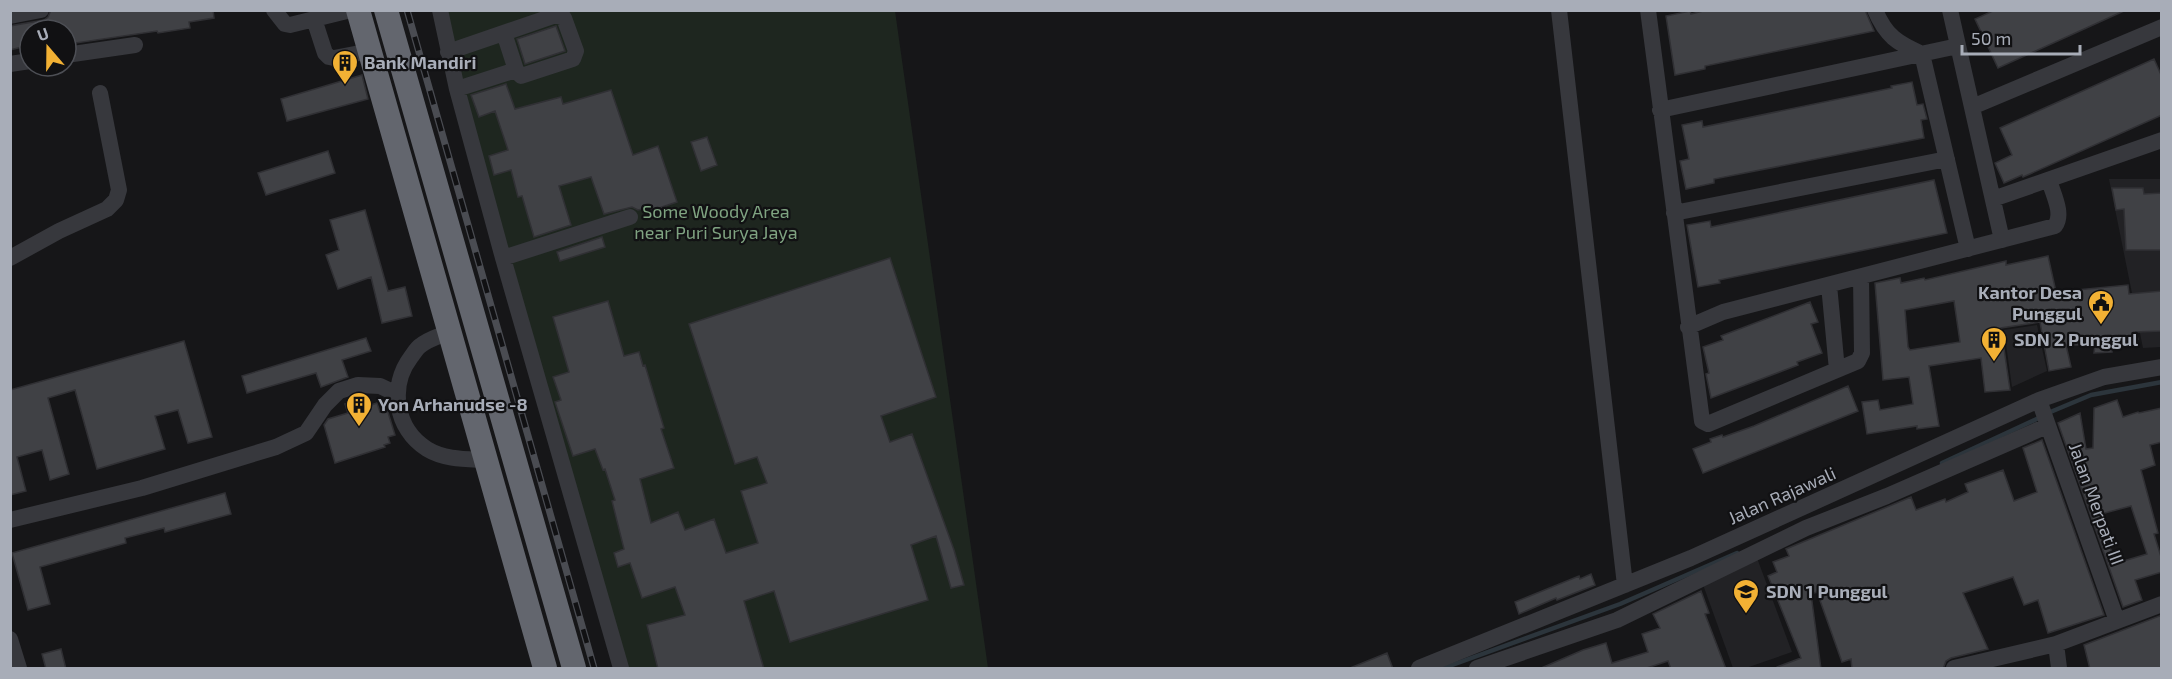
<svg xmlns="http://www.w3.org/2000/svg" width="2172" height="679" viewBox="0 0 2172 679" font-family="'Exo 2',sans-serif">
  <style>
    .built { fill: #222225 }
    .green { fill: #1e261f }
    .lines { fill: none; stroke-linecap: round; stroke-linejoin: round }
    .stream { stroke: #2c353c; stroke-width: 4.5 }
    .building { fill: #404145; stroke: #303034; stroke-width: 1.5; fill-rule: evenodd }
    .minor { stroke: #37383d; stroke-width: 16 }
    .highway { stroke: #63666e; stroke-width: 24 }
    .rail-casing { stroke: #4a4c52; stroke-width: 7 }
    .rail { stroke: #111113; stroke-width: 4.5; stroke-dasharray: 14; stroke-linecap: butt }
    .labels { text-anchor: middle; stroke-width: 4.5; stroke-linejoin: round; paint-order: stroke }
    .poi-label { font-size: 18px; font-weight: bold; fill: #a8adb8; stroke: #111113; text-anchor: start }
    .park-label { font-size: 18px; fill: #7fa381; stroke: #111113 }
    .street-label { font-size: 18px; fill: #a8adb8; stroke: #111113 }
  </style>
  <rect width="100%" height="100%" fill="#161618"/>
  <path class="built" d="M2109 179H2161V347L2143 348Z
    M2037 325 2047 371 2012 387 2004 330Z
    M1757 558 1792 652 1746 668H1733L1701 579Z"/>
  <path class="green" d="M453 10 895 11 988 668H628L441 15Z"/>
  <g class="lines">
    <path class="stream" d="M2048 413 2091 395 2162 382
      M1942 463 2041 417
      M1444 668 1620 604 1737 553"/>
  </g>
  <path class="building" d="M51 10H213L214 18 189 22 190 28 158 33 157 31 69 44 66 30H30V45L10 50V26L44 20 48 17Z
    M1707 10H1865L1874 31 1705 66V69L1675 75 1666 16 1690 11 1691 14Z
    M1995 10H2126L1998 68 1975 19Z
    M556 26 565 51 525 64 517 39Z
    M2154 59 2162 77V115L2023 177 2022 175 2004 183 1995 163 2012 155 2000 128Z
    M362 75 368 99 287 121 281 99Z
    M1912 82 1917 105 1923 104 1927 119 1921 120 1924 138 1714 179V183L1686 189 1680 161 1689 159 1682 125 1702 121 1703 127 1892 88 1891 86Z
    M506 84 515 109 561 97 563 104 611 90 633 155 658 146 677 202 644 213 642 209 638 210 632 207 604 214 591 177 559 186 571 225 534 237 522 196 518 197 511 170 494 175 489 156 508 150 495 111 479 117 471 95Z
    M707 137 717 165 701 171 691 142Z
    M328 151 335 173 266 195 258 173Z
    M1934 180 1947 233 1719 280 1720 283 1698 287 1687 225 1710 221 1711 227Z
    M2112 188H2143L2144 194 2162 193V250H2126L2124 209 2116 210Z
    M365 210 388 291 405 287 412 316 382 323 371 277 338 289 326 255 339 250 330 220Z
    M602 237 605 247 560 261 557 252Z
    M2048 256 2056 292 2128 285 2129 294 2162 291V331L2136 332 2138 339 2111 342 2112 352 2094 353 2095 345H2066L2071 367 2049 371 2040 322 2001 328 2010 390 1985 392 1981 358 1929 366 1939 426 1917 429V426L1867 434 1862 402 1878 400 1880 410 1913 404 1909 377 1883 380 1875 283 1900 278 1901 283 1924 278 1925 280 2006 261V265ZM1954 301 1960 342 1910 350 1908 347 1905 310Z
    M890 258 936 397 881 416 890 442 912 434 954 550 964 585 951 588 936 536 911 545 928 600 790 642 774 591 744 601 764 669H658L647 625 685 615 675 587 642 598 630 563 618 567 614 553 624 549 612 501 615 500 605 469 603 470 595 449 573 456 555 402 561 400 553 377 569 372 553 317 608 301 624 356 639 352 643 366 645 365 664 428 661 429 674 468 640 479 651 523 678 512 685 530 714 519 726 553 758 543 741 491 767 483 757 457 735 464 689 324Z
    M1810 302 1818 322 1811 324 1822 353 1797 362 1798 365 1711 398 1706 374 1709 373 1703 347 1723 340 1721 336Z
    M366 338 371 351 342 360 348 377 321 387 316 373 247 393 242 376Z
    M184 341 212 437 188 443 178 410 155 416 165 449 97 469 75 390 48 398 69 474 50 480 42 450 17 457 26 491 10 495V390Z
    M1848 386 1858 411 1703 473 1693 449 1711 442 1710 439 1722 435 1723 437 1754 426Z
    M360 399 362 408 377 403 380 412 387 409 395 435 388 437 390 443 384 445 385 447 335 463 324 425 328 419 348 413 345 404Z
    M2117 400 2123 417 2138 412 2139 413 2162 408V442L2150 445 2155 465 2141 470 2158 533 2154 534 2162 560V572L2135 580 2142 600 2123 607 2058 423 2080 413 2086 449 2093 448 2094 408ZM2131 506 2147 554 2117 563 2098 521 2103 519 2101 514Z
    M2042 440 2104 615 2048 633 2038 600 2024 605 2013 577 1963 593 1988 649 1951 658 1946 661 1943 669H1852L1851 659 1842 662 1817 592 1811 594 1821 669H1777V667L1801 658 1768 576 1777 572 1773 562 1789 556 1786 549 1911 497 1916 510 1945 499 1946 502 1968 492 1965 484 2003 470 2014 501 2037 492 2023 448Z
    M225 493 231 514 165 532 164 528 125 538 126 543 40 567 50 604 28 610 12 553Z
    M1591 574 1595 585 1557 600 1556 598 1519 614 1515 602 1579 576 1580 579Z
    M1701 591 1709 613 1705 614 1726 669H1671L1668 661 1644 669H1539L1583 650 1606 643 1612 663 1648 652 1642 634 1660 628 1653 614Z
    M2162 615V669H2090L2084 645Z
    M61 649 66 669H46L42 654Z
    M1387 653 1393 669H1350V668Z"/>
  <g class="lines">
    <path class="minor" d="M274 10 285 24 290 25 351 10
      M440 10 457 89 503 258 621 668
      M1559 10 1625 585
      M1648 10 1702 421 1708 424 1858 361 1862 353 1861 277
      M1875 10C1886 36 1897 43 1922 54L1968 249
      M1950 10 2002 240
      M10 16 41 10
      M314 19 325 53 329 57 334 58 370 51
      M504 33 516 70
      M448 52 556 15 564 18 576 51 573 59 521 76 516 70 457 89
      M66 55 135 45
      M10 64 30 61
      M1972 107 2162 27
      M1660 110 1958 46
      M1993 199 2162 140
      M1674 213 1947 159
      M10 258 59 231 107 209 116 200 119 190 100 93
      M503 258 630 217
      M1829 285 1837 370
      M1688 327 1723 312 2055 226C2064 214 2053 194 2049 180
      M449 332C440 336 428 339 420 346 417 348 414 353 411 357 389 386 395 429 427 449 445 460 467 459 486 460
      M2039 400 2117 621
      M10 520 142 488 276 447 306 433 325 405 339 391 358 385 380 386 397 394
      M10 639 19 668
      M2056 644 2059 668
      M1419 668 1691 558 2039 400 2104 377 2162 367
      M1477 668 1617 620 1806 528 1887 496 2047 426
      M1954 668 2056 644 2162 604"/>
    <path class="highway" d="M358 10 545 668
      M386 10 574 668"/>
    <defs>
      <path id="rail" d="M407 10 594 668"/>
    </defs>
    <use href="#rail" class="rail-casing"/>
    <use href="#rail" class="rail"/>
  </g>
  <defs>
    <symbol id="building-pin" viewBox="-11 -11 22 30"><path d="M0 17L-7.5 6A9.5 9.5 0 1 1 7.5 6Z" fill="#f2b134" stroke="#111113"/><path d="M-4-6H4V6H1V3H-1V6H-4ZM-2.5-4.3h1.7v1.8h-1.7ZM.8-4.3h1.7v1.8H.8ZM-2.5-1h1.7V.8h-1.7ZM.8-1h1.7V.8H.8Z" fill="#111"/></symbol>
    <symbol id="civic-pin" viewBox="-11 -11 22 30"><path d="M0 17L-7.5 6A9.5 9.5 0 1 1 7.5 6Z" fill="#f2b134" stroke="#111113"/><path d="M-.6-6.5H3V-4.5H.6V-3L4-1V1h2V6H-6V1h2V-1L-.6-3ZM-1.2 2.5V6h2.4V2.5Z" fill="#111"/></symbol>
    <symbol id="school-pin" viewBox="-11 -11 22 30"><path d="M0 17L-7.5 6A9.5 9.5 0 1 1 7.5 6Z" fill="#f2b134" stroke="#111113"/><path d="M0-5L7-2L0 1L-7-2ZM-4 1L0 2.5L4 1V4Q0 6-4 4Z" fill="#111"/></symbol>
  </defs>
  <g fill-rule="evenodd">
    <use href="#building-pin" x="330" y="48" width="30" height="40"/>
    <use href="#civic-pin" x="2086" y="288" width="30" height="40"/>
    <use href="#building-pin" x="1979" y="325" width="30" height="40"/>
    <use href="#building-pin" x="344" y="390" width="30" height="40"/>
    <use href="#school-pin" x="1731" y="577" width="30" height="40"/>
  </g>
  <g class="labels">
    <g class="poi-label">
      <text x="364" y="69">Bank Mandiri</text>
      <text x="2082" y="299" text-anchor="end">Kantor Desa<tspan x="2082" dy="21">Punggul</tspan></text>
      <text x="2014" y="346">SDN 2 Punggul</text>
      <text x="378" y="411">Yon Arhanudse -8</text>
      <text x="1766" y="598">SDN 1 Punggul</text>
    </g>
    <g class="park-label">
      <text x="716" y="218">Some Woody Area<tspan x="716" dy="21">near Puri Surya Jaya</tspan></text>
    </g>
    <g class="street-label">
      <text transform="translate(1782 496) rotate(-24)" y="6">Jalan Rajawali</text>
      <text transform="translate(2096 504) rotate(70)" y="6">Jalan Merpati III</text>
    </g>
  </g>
  <rect width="2172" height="679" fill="none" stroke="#a8adb8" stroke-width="24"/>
  <g transform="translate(48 48) rotate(340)"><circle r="28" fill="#111113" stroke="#4d4f55" stroke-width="1.5"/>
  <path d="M0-4.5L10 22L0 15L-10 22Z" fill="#f2b134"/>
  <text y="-9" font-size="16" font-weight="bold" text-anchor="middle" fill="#a8adb8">U</text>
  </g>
  <path d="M1962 45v9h118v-9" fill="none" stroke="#a8adb8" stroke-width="3"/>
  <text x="1971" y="45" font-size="18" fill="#a8adb8" stroke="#111113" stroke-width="4.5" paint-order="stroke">50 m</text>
</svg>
